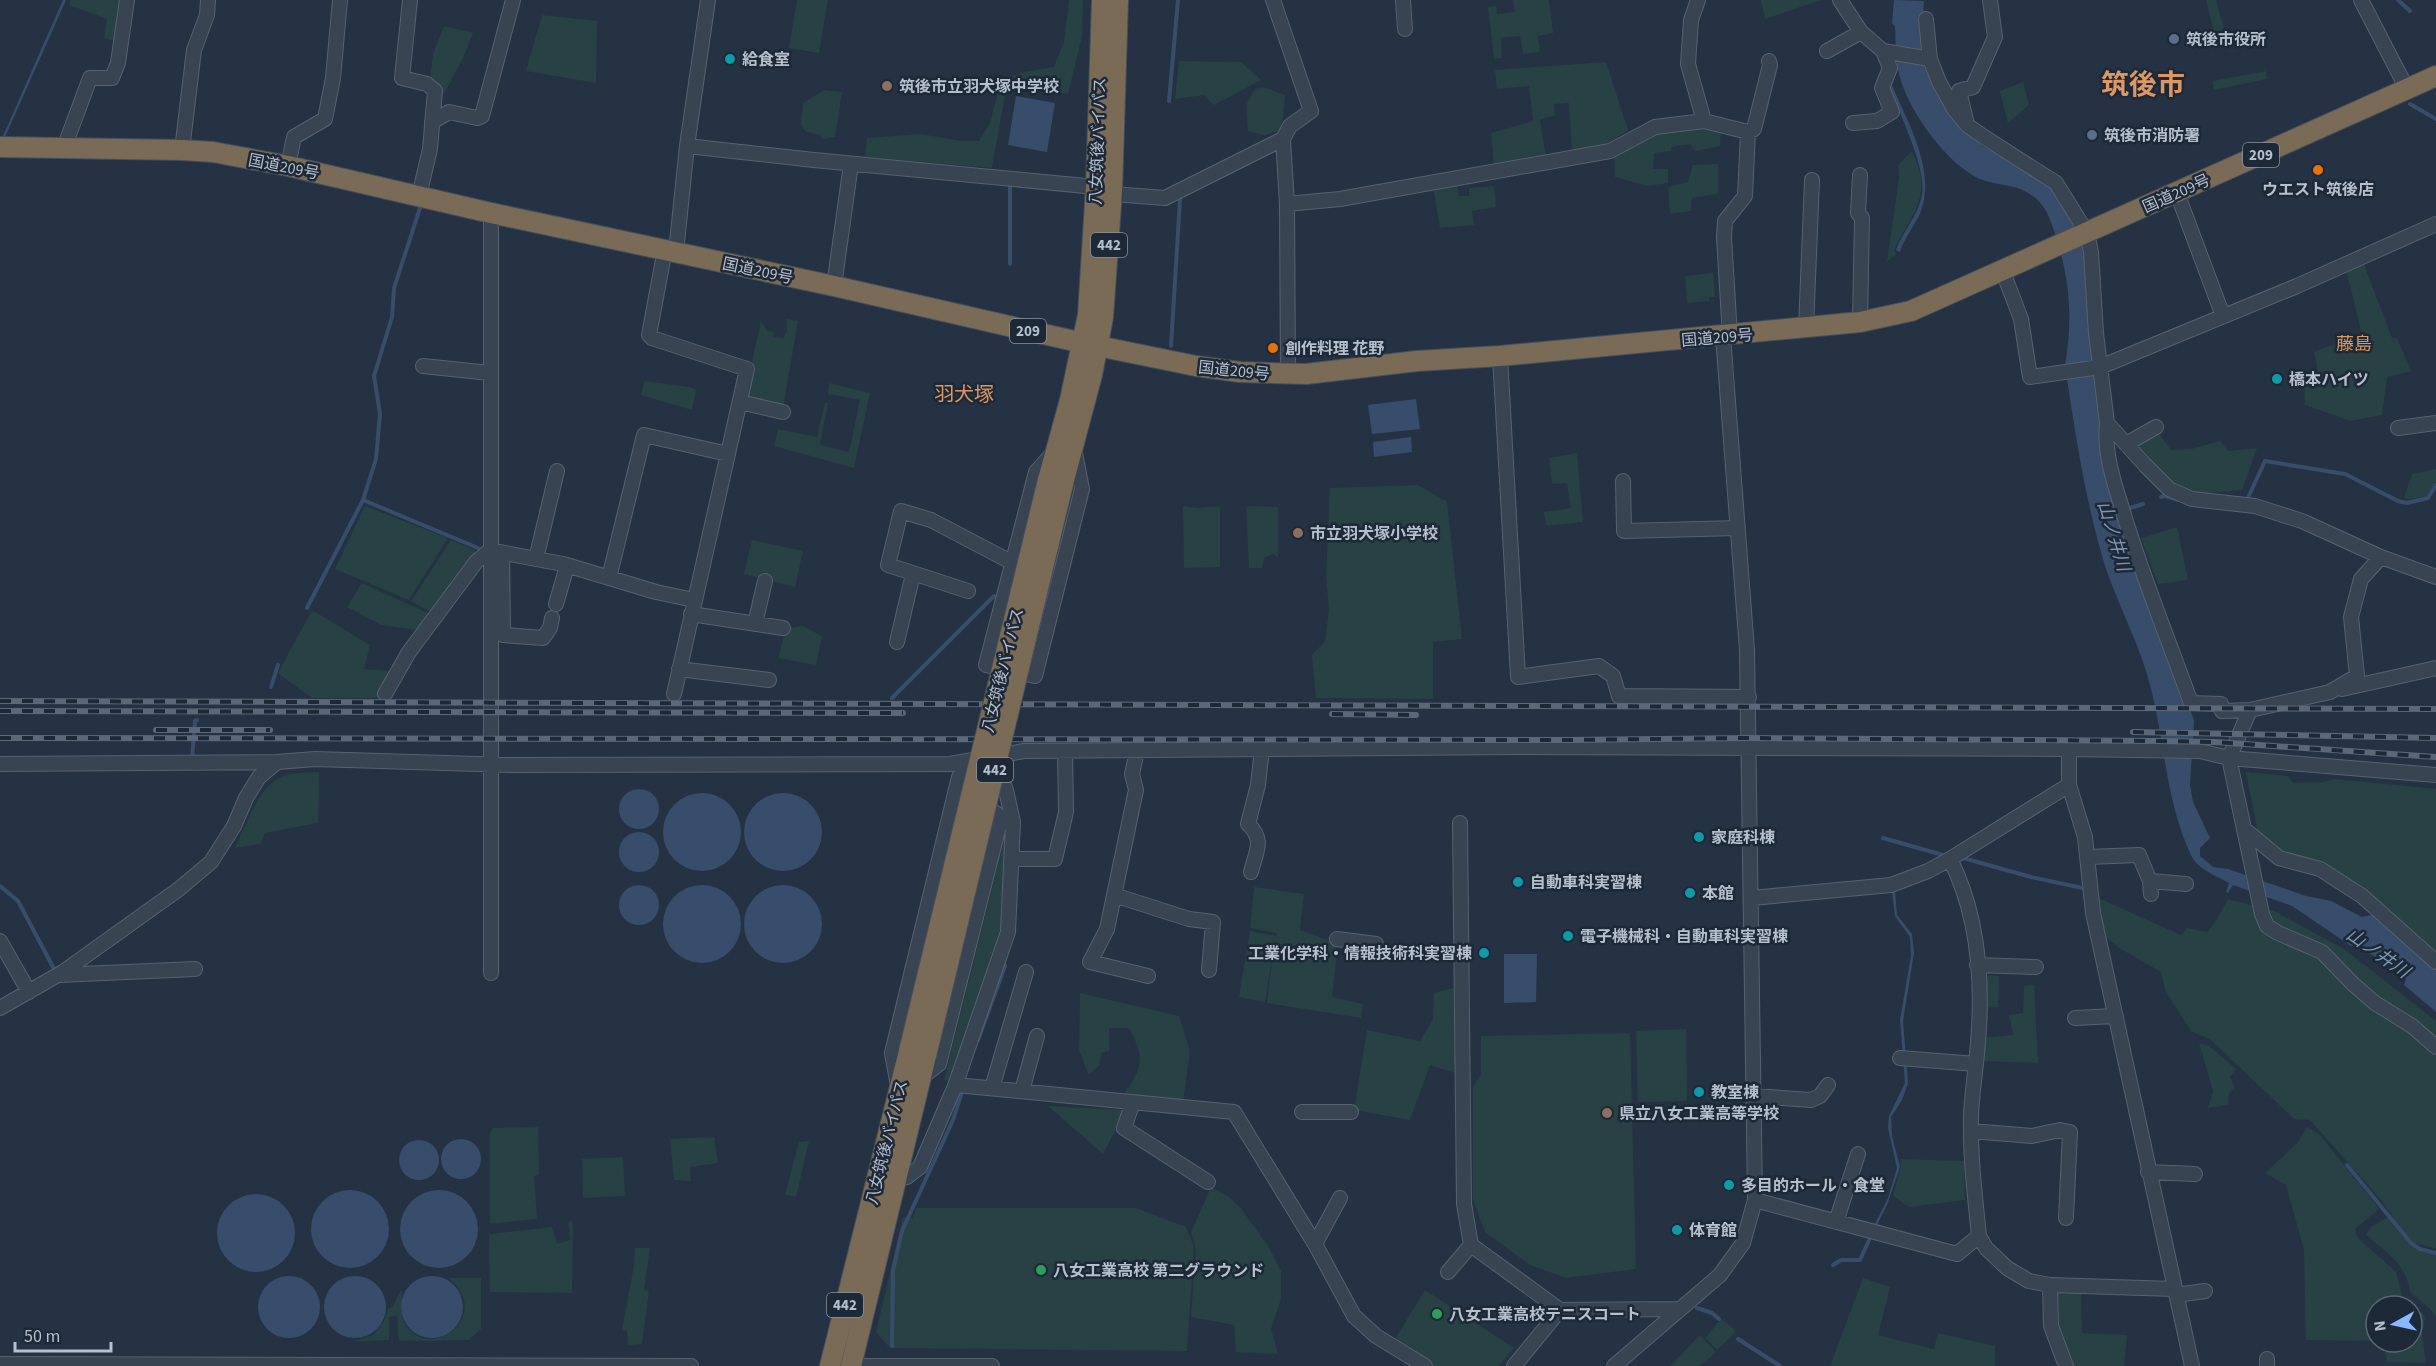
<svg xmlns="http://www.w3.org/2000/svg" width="2436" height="1366" viewBox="0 0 2436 1366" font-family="'Source Sans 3','Noto Sans JP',sans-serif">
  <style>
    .green { fill: #274144 }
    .water { fill: #384d6b }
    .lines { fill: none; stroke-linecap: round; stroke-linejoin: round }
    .stream { stroke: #384d6b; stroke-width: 4 }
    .minor-casing { stroke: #576270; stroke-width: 16 }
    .highway-casing { stroke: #444f5d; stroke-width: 22 }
    .minor { stroke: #394453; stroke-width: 14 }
    .highway { stroke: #796b56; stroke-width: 20 }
    .rail-casing { stroke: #5b687a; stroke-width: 6 }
    .rail { stroke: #1e2938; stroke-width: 4; stroke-dasharray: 11; stroke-linecap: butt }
    .highway-bridge-casing { stroke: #444f5d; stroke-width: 22; stroke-linecap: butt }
    .highway-bridge { stroke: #796b56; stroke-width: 20 }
    .service-dot { fill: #5c6f8a; stroke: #1e2938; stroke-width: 2 }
    .culture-dot { fill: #0f9aa8; stroke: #1e2938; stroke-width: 2 }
    .education-dot { fill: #8d6e63; stroke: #1e2938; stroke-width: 2 }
    .food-dot { fill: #e8710a; stroke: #1e2938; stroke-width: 2 }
    .leisure-dot { fill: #2e9e5b; stroke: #1e2938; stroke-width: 2 }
    .labels { text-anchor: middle; stroke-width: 5; stroke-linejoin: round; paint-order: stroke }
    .shield { fill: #1e2938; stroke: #8892a0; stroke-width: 1.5 }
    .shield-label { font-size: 15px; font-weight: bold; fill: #b6bfcd }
    .poi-label { font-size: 16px; font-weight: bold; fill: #b6bfcd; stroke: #1e2938; text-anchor: start }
    .street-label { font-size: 16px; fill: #b6bfcd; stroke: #1e2938 }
    .neighbourhood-label { font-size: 18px; fill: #dc9762; stroke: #1e2938 }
    .water-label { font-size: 18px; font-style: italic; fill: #7c95b5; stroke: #1e2938 }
    .quarter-label { font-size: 20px; fill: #dc9762; stroke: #1e2938 }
    .town-label { font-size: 28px; font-weight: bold; fill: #dc9762; stroke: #1e2938 }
  </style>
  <rect width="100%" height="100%" fill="#253243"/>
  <path class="green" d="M70 0H124L118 42 104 38 107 19 69 5Z
    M797 0H828L819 53 789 48Z
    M1069 0H1083L1082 36 1068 94 1007 84 992 168 865 157 867 138 921 134 961 141H979L990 123 1001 81 1024 72 1054 67 1064 42Z
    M1513 0H1549L1553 33 1538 36 1540 52 1523 54 1520 36 1501 38 1502 58 1494 59 1488 7 1496 6 1497 14 1515 12Z
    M1761 0H1821L1765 19Z
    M2206 0H2216L2227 40 2217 42Z
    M542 15 597 21 596 83 526 71Z
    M444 26 473 33 463 58 444 94 430 79 433 54Z
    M1179 61 1241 62 1261 80 1214 105 1204 95 1175 99Z
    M1606 62 1628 130 1605 145 1572 152 1569 103 1554 104 1555 115 1540 120 1546 157 1494 167 1491 133 1533 121 1529 86 1497 89 1495 70Z
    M2266 71 2267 79 2214 90 2213 81Z
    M2023 82 2029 105 2008 123 2000 91Z
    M1263 87 1285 95 1283 118 1280 131 1264 135 1248 131 1246 105 1255 89Z
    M824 90 842 92 835 137 822 139 821 135 806 132 801 125 803 103Z
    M1721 127 1720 146 1695 151 1690 144 1671 147V151L1654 153 1653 169H1668V183L1648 186 1615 177 1614 155 1654 130Z
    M1912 151C1934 195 1913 212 1894 250L1896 254 1887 262 1899 177 1898 165Z
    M1718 164V194L1692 198 1691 211 1670 214 1668 187 1688 182 1693 165Z
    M1457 181 1459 196H1469V188L1494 186 1496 207 1472 211 1474 225 1440 228 1433 187Z
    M2363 262 2392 338H2397L2411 371 2387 377 2382 415 2350 421 2305 405 2304 382 2319 378 2314 352 2329 346 2363 339 2346 269Z
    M1713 273 1715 297H1709V301L1687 303 1685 276Z
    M786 319 798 321 783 409 744 399 761 321 767 331 774 332 773 337 784 338 785 333 787 332Z
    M644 381 690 387 696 390 692 410 641 395Z
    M829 383 870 393 854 468 774 446 778 429 817 437 825 403H828L820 445 849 452 860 400 828 394Z
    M2158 432 2171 450 2191 449 2220 441 2228 451 2257 448 2242 490 2200 494 2170 482 2134 447Z
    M1577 453 1583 522 1546 526 1544 512 1571 508 1567 483 1552 484 1549 458Z
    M2436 469V481L2427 496 2410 499 2404 498 2412 474Z
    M1418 485 1447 502 1462 639 1433 642V699L1316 698 1312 655 1325 641 1329 610 1326 576 1330 488Z
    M365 506 448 538 409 600 335 569Z
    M1183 506 1198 508 1220 506V567L1184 568Z
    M1246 506 1278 507V558L1273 554 1264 558 1262 568H1249Z
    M2177 527 2188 580 2158 584 2141 538Z
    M451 540 475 550 477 557 434 614 411 601Z
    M752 540 803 551 795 587 744 574Z
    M362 583 432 615 418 630 381 625 347 607Z
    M312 610 370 645 364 669 392 671 377 698H312L278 673Z
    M803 626 822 636 816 665 778 658 786 628Z
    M319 772 318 823 265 833 261 844 234 848C248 825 255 790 281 777 292 772 307 773 319 772Z
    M2246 772 2287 776 2294 783 2323 782 2334 779 2436 789V956L2360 889 2281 854 2258 834Z
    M1006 832 1004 930 949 1081 944 1080Z
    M1254 887 1304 894 1300 930 1338 944 1332 997 1363 1004 1361 1018 1267 1003 1273 952 1265 1002 1239 997 1250 931 1276 936 1277 933 1250 928Z
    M2096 897 2181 935 2187 928 2207 932 2216 921 2228 899 2274 911 2344 949 2436 1021V1249L2415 1243 2402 1231 2382 1201 2310 1120 2294 1119 2211 1040 2191 1031 2166 992 2161 972 2119 948 2107 938Z
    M1983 975 1999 976 1998 1007 1985 1008Z
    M2034 985 2038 1063 1981 1061 1983 1038 2013 1035 2009 1015 2023 1013 2024 986Z
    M1457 987 1455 1073 1430 1065 1410 1120 1354 1110 1367 1030 1420 1041 1433 1019 1434 993Z
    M1080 993 1179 1016 1190 1051 1183 1102 1122 1097C1141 1069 1147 1060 1129 1028H1109V1051L1101 1053 1100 1065 1089 1075 1079 1050Z
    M1686 1029 1687 1101 1638 1102 1636 1031Z
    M1630 1033 1636 1269 1566 1278 1530 1265 1485 1232 1473 1199V1087L1481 1074V1036Z
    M2199 1043 2209 1046 2236 1069 2230 1077 2235 1087 2229 1093 2228 1105 2208 1108 2213 1091Z
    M1048 1106 1126 1110 1103 1154Z
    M538 1127 539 1175 534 1176 537 1219 490 1224V1134L493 1128Z
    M2307 1127 2320 1135 2379 1209 2355 1229 2357 1237 2396 1272 2402 1295 2425 1316 2422 1334 2426 1363 2387 1362 2383 1342H2412V1306H2376V1341L2306 1340 2304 1250 2286 1185 2265 1173 2298 1142Z
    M714 1137 718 1163 690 1167 691 1181 674 1180 670 1139Z
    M809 1141 796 1197 785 1195 799 1142Z
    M623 1157 625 1196 583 1198 582 1159Z
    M1900 1159 1964 1161 1965 1200 1909 1207 1893 1196 1901 1166Z
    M1211 1187 1228 1196 1241 1208 1268 1246 1281 1271V1299L1271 1329 1278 1354 1236 1352 1234 1325 1191 1317 1196 1249 1191 1232Z
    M916 1208H1136L1186 1227 1194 1247 1187 1351 890 1348 876 1332 903 1217 913 1218Z
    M2388 1217 2411 1244 2436 1254V1317L2431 1310 2410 1292C2406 1263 2387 1253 2366 1235L2371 1227Z
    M573 1221 572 1293 490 1292 489 1234 552 1227 557 1244 570 1240 568 1222Z
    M635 1248H650L644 1290 649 1291 642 1344 628 1345 627 1331 622 1330 634 1265Z
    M448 1278H481V1329L469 1340 399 1341 397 1316 389 1317V1340L352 1342 373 1335 384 1321 388 1309 393 1306 401 1290C404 1300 398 1311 404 1322 428 1366 496 1315 448 1278Z
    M1863 1278 1890 1287 1878 1335 1934 1349 1938 1333 1995 1346V1366H1830Z
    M1425 1290 1514 1348 1499 1366H1434L1395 1339Z
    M2081 1293 2082 1333 2127 1335 2124 1366H2072L2059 1332 2057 1294Z
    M1721 1319 1734 1329 1735 1333 1717 1350 1705 1338Z
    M1700 1335 1716 1352 1700 1366H1670Z"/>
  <path class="water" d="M63 0H66L5 137 3 136Z
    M1894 0 1924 1 1922 45 1924 66 1935 92 1960 125 1982 146 2047 182 2065 204 2085 250 2100 424 2126 539 2194 720 2190 785 2193 802 2210 838 2200 848V856L2213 867 2228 869 2306 896 2331 901 2362 917 2375 914 2436 970V1012L2404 985 2406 979 2358 945 2351 946 2292 906 2233 885 2228 893 2226 892 2229 883C2217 876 2199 870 2192 857 2165 802 2165 739 2149 681 2138 641 2118 605 2105 566 2085 500 2075 432 2065 365 2073 319 2070 278 2055 234 2050 218 2044 201 2028 193 2014 184 1995 185 1980 179 1948 165 1911 114 1901 81 1895 64 1896 44 1895 26L1892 23Z
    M1891 83C1907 122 1936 168 1921 211 1915 226 1905 236 1900 252L1896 250C1903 231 1918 216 1922 195 1927 167 1898 111 1888 84Z
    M1016 96 1055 103 1047 152 1008 145Z
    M1416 399 1420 429 1372 434 1368 405Z
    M1411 437 1412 452 1374 457 1373 442Z
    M619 809a20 20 0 1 1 40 0a20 20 0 1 1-40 0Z
    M663 832a39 39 0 1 1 78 0a39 39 0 1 1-78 0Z
    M744 832a39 39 0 1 1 78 0a39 39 0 1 1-78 0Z
    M619 852a20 20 0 1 1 40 0a20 20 0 1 1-40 0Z
    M744 924a39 39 0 1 1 78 0a39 39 0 1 1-78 0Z
    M663 924a39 39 0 1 1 78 0a39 39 0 1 1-78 0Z
    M619 905a20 20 0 1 1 40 0a20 20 0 1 1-40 0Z
    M1895 891 1897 915 1912 934 1914 953 1903 1021 1908 1083 1902 1100 1891 1117 1892 1136 1900 1167 1887 1205 1876 1227 1874 1226 1888 1198 1897 1168 1888 1128 1889 1116 1905 1083 1900 1020 1911 956 1910 937 1895 916 1892 892Z
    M1504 954H1537L1536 1002 1504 1003Z
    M441 1159a20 20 0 1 1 40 0a20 20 0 1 1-40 0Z
    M399 1160a20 20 0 1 1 40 0a20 20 0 1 1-40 0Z
    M400 1229a39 39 0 1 1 78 0a39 39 0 1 1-78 0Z
    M311 1229a39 39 0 1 1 78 0a39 39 0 1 1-78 0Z
    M217 1233a39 39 0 1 1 78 0a39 39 0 1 1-78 0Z
    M401 1307a31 31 0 1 1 62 0a31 31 0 1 1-62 0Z
    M258 1307a31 31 0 1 1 62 0a31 31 0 1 1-62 0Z
    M324 1307a31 31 0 1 1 62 0a31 31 0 1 1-62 0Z"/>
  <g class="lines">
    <path class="stream" d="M2398 0 2410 11
      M1169 101 1178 0
      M2410 104 2436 119
      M1010 264V187
      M1171 346 1180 200
      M2161 497 2164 496 2179 500
      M363 500 478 548
      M2247 500 2265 461 2345 474 2398 501 2407 503 2428 498 2436 485
      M2127 509 2143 504
      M307 608 363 500 376 459 380 414 374 376 392 317 394 288 420 208
      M271 687 278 665
      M892 698 994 596
      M192 759 195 721 197 720
      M1883 838 1943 855
      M1963 858 2031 877 2087 889
      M0 886 18 901 53 967
      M978 1040 1005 966
      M2347 1165 2411 1243 2420 1249 2436 1253
      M1833 1265 1841 1260H1860L1871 1236
      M1697 1308 1712 1313 1719 1319
      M1738 1339 1780 1366
      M892 1346 893 1271 902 1231 953 1120 962 1092"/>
    <defs>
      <path id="minor" d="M410 0 402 78 427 84 435 91 430 149 419 196
        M1273 0 1311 111 1290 126 1283 139 1287 204 1288 375
        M1403 0 1405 29
        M1698 0 1691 20 1688 64 1704 121 1748 132 1745 196 1725 221 1724 237 1730 336
        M1840 0 1861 32 1883 51 1930 59
        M2361 0 2407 89
        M1926 19 1930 59 1939 82 1954 109 1967 125 1984 137 2056 183 2087 233 2091 252 2096 333 2107 423 2145 465 2169 489 2192 499 2255 506 2302 521 2381 557 2436 577
        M1827 51 1861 32
        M1966 120 1959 91 1973 87 1995 37 1990 0
        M432 122 449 112 477 118 482 116 513 0
        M1853 123 1877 121 1892 112 1882 88 1890 68 1883 51
        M1748 132 1754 129 1770 65 1769 61
        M687 146 814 160 1096 187
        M64 148 90 78H112L118 63 127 0
        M182 150 194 50 207 15 208 0
        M288 166 294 137 325 119 333 78 340 0
        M2177 193 2223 316
        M1112 194 1165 198 1283 139
        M1287 204 1340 199 1610 151 1655 127 1704 121
        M665 249 649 335 652 338 747 369 674 694
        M676 252 687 146 708 0
        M2003 272 2021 319 2030 377 2100 367 2297 286 2436 224
        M834 286 851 164
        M1860 322 1862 218 1858 213 1860 175
        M1806 328 1812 180
        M1500 356 1518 677 1599 666 1613 676 1619 696 1749 697
        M423 366 490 373
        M740 402 783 412
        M2107 423C2104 452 2113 480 2122 508 2141 574 2168 638 2191 703L2221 704 2222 711 2250 710
        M2398 428 2436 423
        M2126 444 2156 427
        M1052 454 1036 472 986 665 1035 676 1082 489 1074 448
        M1623 481 1624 531 1738 528
        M492 553 500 552 563 564 656 592 694 600
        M502 553 503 635 543 638 550 628 552 618
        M2381 557 2361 579 2351 617 2357 676 2330 692 2250 710 2229 758 2262 914 2267 926 2278 933 2322 952 2353 984 2375 1003 2412 1026 2436 1047
        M536 559 557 471
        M609 578 644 435 728 454
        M968 591 888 565 901 511 931 520 1013 563
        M556 604 567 566
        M691 614 783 628
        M755 624 765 581
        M897 642 913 574
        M679 669 769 680
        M2342 689 2436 668
        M385 694 409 652 476 562 491 549
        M1137 751 1132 774 1136 790 1107 929 1090 962 1148 976
        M0 764 277 762
        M2069 785 2085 837 2093 913 2192 1366
        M1460 823 1464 1204 1471 1245 1560 1310 1680 1309
        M2244 829 2279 858 2320 869 2362 896 2436 962
        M2088 857 2139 855 2150 881 2151 894
        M1012 859H1055L1066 812 1065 751
        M1251 872C1256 851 1265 840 1248 824L1258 785 1262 749
        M2150 881 2186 884
        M1114 895 1189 919 1213 922 1209 970
        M1752 898 1891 885 1928 871 1950 859 2069 785V749
        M1337 939 1376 944
        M0 941 29 992
        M1977 965 2036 967
        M491 973V213
        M59 975 195 969
        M0 1008 63 972 179 889 211 862 234 826 246 798 259 777 277 762 315 759 510 765 950 764 1024 751 1516 747 2069 749 2200 751 2229 758 2436 775
        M2075 1018 2116 1016
        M1900 1058 1976 1064
        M921 1078 939 1064 1000 822C1000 810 988 810 978 809
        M956 1085 1234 1112 1315 1244 1354 1316 1376 1336 1425 1366
        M992 1088 1026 972
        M1022 1091 1037 1036
        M1753 1096 1811 1100 1820 1096 1828 1085
        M1133 1102 1124 1128 1208 1182
        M1302 1112H1351
        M1971 1131 2032 1136 2060 1130 2070 1132 2066 1218
        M2148 1172 2195 1174
        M889 1181 907 1177 920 1167 955 1086 1008 932 1013 822 1006 790 999 771 976 759 959 777 892 1053 898 1086
        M1755 1200 1957 1254 1979 1236C1975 1196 1970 1156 1971 1116 1972 1092 1976 1068 1978 1043 1983 982 1978 914 1950 859
        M1836 1222 1858 1154
        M1979 1236 1986 1248 2007 1268 2029 1281 2050 1285 2174 1289
        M1315 1244 1340 1198
        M1448 1272 1471 1245
        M2050 1285 2051 1326 2066 1366
        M2176 1295 2205 1291
        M2267 1359V1366
        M0 1364 691 1366
        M844 1366H992
        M1514 1366 1560 1310
        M1614 1366 1720 1275 1743 1243 1755 1200 1747 650 1723 336"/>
      <path id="highway" d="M0 147 182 150 213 152 288 166 491 213 834 286 1083 343 1196 366 1240 372 1306 374 1417 361 1500 356 1860 322 1911 311 2436 76
        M1048 480 1070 400 1088 315 1096 187 1102 0
        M1063 484 1092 375 1103 317 1112 191 1118 0
        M830 1366 909 1051
        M851 1366 926 1056"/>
    </defs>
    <use href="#minor" class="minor-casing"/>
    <use href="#highway" class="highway-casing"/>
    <use href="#minor" class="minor"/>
    <use href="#highway" class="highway"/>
    <defs>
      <path id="rail" d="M0 701 2436 709
        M0 711 903 713
        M1332 714 1416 715
        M156 730H270
        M2133 732 2436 738
        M0 738 1568 740 1749 738 2159 741 2215 742 2436 757"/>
    </defs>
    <use href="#rail" class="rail-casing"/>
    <use href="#rail" class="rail"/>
    <defs>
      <path id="highway-bridge" d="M909 1051 1048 480
        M926 1056 1063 484"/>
    </defs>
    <use href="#highway-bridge" class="highway-bridge-casing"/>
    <use href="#highway-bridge" class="highway-bridge"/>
  </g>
  <g class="service-dot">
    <circle cx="2174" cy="39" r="6"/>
    <circle cx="2092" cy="135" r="6"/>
  </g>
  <g class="culture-dot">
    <circle cx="730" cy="59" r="6"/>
    <circle cx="2277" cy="379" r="6"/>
    <circle cx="1699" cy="837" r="6"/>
    <circle cx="1518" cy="882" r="6"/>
    <circle cx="1690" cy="893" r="6"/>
    <circle cx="1568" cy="936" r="6"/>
    <circle cx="1484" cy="953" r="6"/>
    <circle cx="1699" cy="1092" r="6"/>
    <circle cx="1729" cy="1185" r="6"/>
    <circle cx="1677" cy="1230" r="6"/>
  </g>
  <g class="education-dot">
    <circle cx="887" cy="86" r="6"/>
    <circle cx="1298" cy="533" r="6"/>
    <circle cx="1607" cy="1113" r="6"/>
  </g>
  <g class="food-dot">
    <circle cx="2318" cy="170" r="6"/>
    <circle cx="1273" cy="348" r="6"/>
  </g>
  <g class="leisure-dot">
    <circle cx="1041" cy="1270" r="6"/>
    <circle cx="1437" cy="1314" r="6"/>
  </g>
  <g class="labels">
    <g class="shield">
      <rect x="2243" y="143" width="36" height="24" rx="4.5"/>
      <rect x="1091" y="233" width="36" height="24" rx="4.5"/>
      <rect x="1010" y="319" width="36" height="24" rx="4.5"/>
      <rect x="977" y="758" width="36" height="24" rx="4.5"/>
      <rect x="827" y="1293" width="36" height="24" rx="4.5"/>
    </g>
    <g class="shield-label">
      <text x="2261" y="160">209</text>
      <text x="1109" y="250">442</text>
      <text x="1028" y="336">209</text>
      <text x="995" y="775">442</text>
      <text x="845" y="1310">442</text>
    </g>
    <g class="poi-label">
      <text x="2186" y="45">筑後市役所</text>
      <text x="742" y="65">給食室</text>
      <text x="899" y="92">筑後市立羽犬塚中学校</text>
      <text x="2104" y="141">筑後市消防署</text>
      <text x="2318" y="195" text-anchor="middle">ウエスト筑後店</text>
      <text x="1285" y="354">創作料理 花野</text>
      <text x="2289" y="385">橋本ハイツ</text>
      <text x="1310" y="539">市立羽犬塚小学校</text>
      <text x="1711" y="843">家庭科棟</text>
      <text x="1530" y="888">自動車科実習棟</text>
      <text x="1702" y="899">本館</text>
      <text x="1580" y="942">電子機械科・自動車科実習棟</text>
      <text x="1472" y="959" text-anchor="end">工業化学科・情報技術科実習棟</text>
      <text x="1711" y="1098">教室棟</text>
      <text x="1619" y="1119">県立八女工業高等学校</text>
      <text x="1741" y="1191">多目的ホール・食堂</text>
      <text x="1689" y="1236">体育館</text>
      <text x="1053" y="1276">八女工業高校 第二グラウンド</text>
      <text x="1449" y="1320">八女工業高校テニスコート</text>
    </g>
    <g class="street-label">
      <text transform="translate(1097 141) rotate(-88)" y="6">八女筑後バイパス</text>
      <text transform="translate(284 166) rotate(11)" y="6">国道209号</text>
      <text transform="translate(2176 193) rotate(-24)" y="6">国道209号</text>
      <text transform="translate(758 270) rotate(12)" y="6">国道209号</text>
      <text transform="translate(1717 337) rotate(-5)" y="6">国道209号</text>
      <text transform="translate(1234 370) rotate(6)" y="6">国道209号</text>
      <text transform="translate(1002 670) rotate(-76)" y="6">八女筑後バイパス</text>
      <text transform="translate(886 1142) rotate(-76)" y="6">八女筑後バイパス</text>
    </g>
    <g class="neighbourhood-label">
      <text x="2354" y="350">藤島</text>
    </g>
    <g class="water-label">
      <text transform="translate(2114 536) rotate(73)" y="6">山ノ井川</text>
      <text transform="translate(2378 953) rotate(35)" y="6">山ノ井川</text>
    </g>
    <g class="quarter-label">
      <text x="964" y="401">羽犬塚</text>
    </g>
    <g class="town-label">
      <text x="2143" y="94">筑後市</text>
    </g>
  </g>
  <g transform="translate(2394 1324) rotate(262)"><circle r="28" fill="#1e2938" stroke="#5b6574" stroke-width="1.5"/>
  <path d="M0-4.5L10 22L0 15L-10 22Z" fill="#8ab7fe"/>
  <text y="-9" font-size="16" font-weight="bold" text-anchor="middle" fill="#b6bfcd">N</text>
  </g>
  <path d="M15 1342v9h96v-9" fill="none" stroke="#b6bfcd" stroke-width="3"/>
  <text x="24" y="1342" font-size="18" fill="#b6bfcd" stroke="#1e2938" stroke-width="4.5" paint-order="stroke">50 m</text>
</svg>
